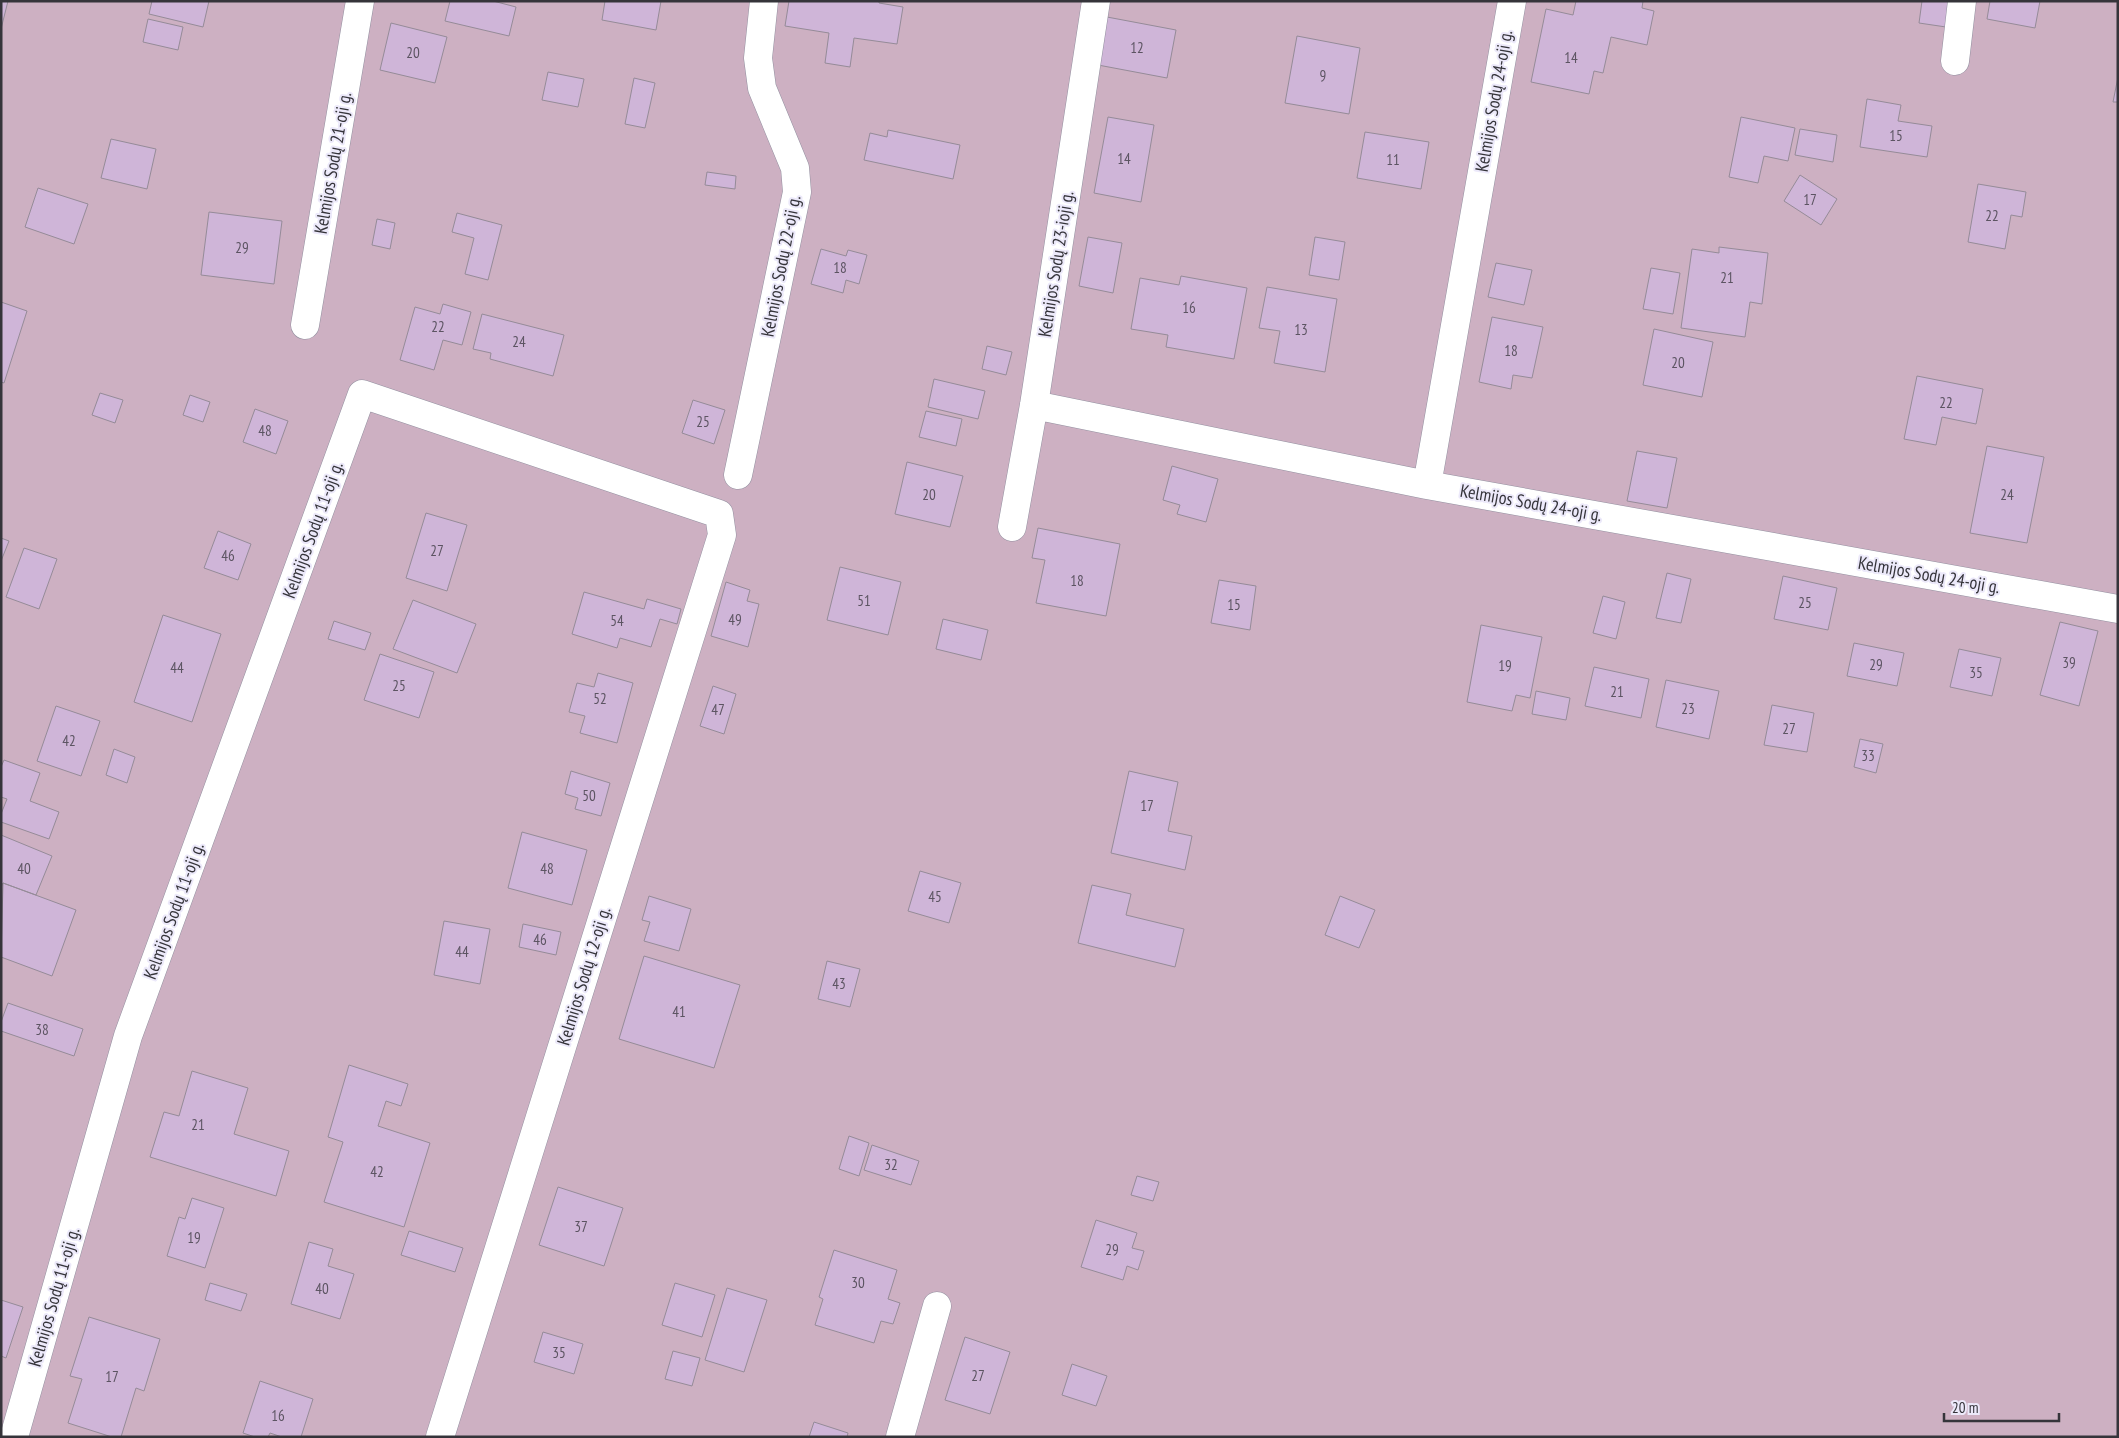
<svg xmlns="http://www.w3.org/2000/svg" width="2119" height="1438" viewBox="0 0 2119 1438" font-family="'PT Sans Narrow',sans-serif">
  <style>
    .green { fill: #cdb0c2 }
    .building { fill: #cfb5d8; stroke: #958b98 }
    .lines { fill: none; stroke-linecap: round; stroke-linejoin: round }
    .minor-casing { stroke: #9390a0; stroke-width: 29 }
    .minor { stroke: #fff; stroke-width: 28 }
    .labels { text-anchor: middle; stroke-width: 4; stroke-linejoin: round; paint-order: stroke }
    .number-label { font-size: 15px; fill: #5c5462 }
    .street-label { font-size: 18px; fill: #35343a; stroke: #ece9fa }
  </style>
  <rect width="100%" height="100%" fill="#ece9fa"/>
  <path class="green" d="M1 1H2118V1437H1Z"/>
  <path class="building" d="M1 1H8L1 29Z
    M152 1H209L203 27 149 14Z
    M450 1H493L516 7 509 36 445 21Z
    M605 1H661L656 30 602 20Z
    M789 1H879V3L903 7 897 44 854 38 850 67 825 63 829 33 785 26Z
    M1576 1H1643L1642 8 1654 11 1647 45 1611 37 1603 73 1594 71 1589 94 1531 82 1546 9 1573 15Z
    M1922 1H1950L1946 27 1919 23Z
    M1990 1H2040L2035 28 1987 19Z
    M1107 17 1176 30 1167 78 1098 65Z
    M148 19 183 27 178 50 143 42Z
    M391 23 447 37 435 83 380 70Z
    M1297 36 1360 48 1349 114 1285 103Z
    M548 72 584 79 578 107 542 100Z
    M2118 77V102H2113Z
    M634 78 655 83 645 128 625 124Z
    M1867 99 1901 105 1898 121 1932 126 1927 157 1860 147Z
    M1108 117 1154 125 1141 202 1094 193Z
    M1741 117 1795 128 1788 161 1764 156 1758 183 1729 177Z
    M1800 129 1837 135 1833 162 1795 155Z
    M888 130 960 145 953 179 864 160 870 133 887 137Z
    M1365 132 1429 142 1421 189 1357 178Z
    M111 139 156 149 147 189 101 178Z
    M707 172 736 176 735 189 705 185Z
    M1800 175 1837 199 1821 225 1784 201Z
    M1978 184 2026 192 2022 217 2011 215 2005 249 1968 242Z
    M38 188 88 204 74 244 25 227Z
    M209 212 282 221 274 284 201 275Z
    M457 213 502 225 488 280 465 274 474 238 452 232Z
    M377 219 395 223 390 249 372 245Z
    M1088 237 1122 243 1113 293 1079 286Z
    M1315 237 1345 242 1339 280 1309 275Z
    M1719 247 1768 253 1762 304 1750 302 1745 337 1681 328 1692 249 1719 253Z
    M821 249 846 256 848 250 867 255 859 284 846 280 843 293 811 284Z
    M1496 263 1532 270 1524 305 1488 297Z
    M1651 268 1680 273 1673 314 1643 309Z
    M1181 276 1247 288 1234 359 1166 347 1168 335 1131 329 1140 278 1179 285Z
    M1267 287 1337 299 1325 372 1274 363 1280 331 1259 328Z
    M1 302 27 311 4 383 1 382Z
    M443 304 471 312 462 345 443 340 434 370 400 360 415 307 440 314Z
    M482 314 564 335 553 376 490 359 491 353 473 349Z
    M1492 317 1543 327 1532 378 1513 375 1511 389 1479 382Z
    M1654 329 1713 342 1702 397 1643 385Z
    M987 346 1012 352 1006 375 982 369Z
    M1917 376 1983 389 1976 424 1942 417 1936 445 1904 439Z
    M934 379 985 391 978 419 928 407Z
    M100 393 123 400 115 423 92 415Z
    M190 395 210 402 203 422 183 415Z
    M693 400 725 410 714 444 682 433Z
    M255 409 288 421 276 454 243 442Z
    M926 411 962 419 956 446 919 437Z
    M1987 446 2044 457 2027 543 1970 533Z
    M1637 451 1677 458 1667 508 1627 501Z
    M907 462 963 476 950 527 895 514Z
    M1172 466 1218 479 1206 522 1177 514 1180 505 1163 500Z
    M426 513 467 525 447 591 406 578Z
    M1038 528 1120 544 1106 616 1036 603 1045 560 1032 558Z
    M218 531 251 544 238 580 204 568Z
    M1 538 9 541 1 561Z
    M24 548 57 559 39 609 6 597Z
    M840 567 901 582 888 635 827 620Z
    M1667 573 1691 579 1681 623 1656 618Z
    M1783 576 1837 588 1828 630 1774 619Z
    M1219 580 1256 586 1250 630 1211 623Z
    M726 582 750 590 747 601 759 604 748 647 711 636Z
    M584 592 644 609 647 599 681 609 677 624 660 619 651 647 620 638 617 648 572 634Z
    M1603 596 1625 602 1616 639 1593 633Z
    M413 600 476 624 457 673 393 649Z
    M163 615 221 634 192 722 134 702Z
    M943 619 988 630 981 660 936 649Z
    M334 621 371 633 365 650 328 639Z
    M2060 622 2098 631 2079 706 2040 695Z
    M1481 625 1542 637 1530 698 1516 695 1512 711 1467 702Z
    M1854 643 1904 653 1897 686 1847 676Z
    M1959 649 2001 658 1992 696 1950 687Z
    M380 654 434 672 419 718 364 700Z
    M1594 667 1649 679 1641 718 1585 706Z
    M598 673 633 683 617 743 580 733 585 716 569 712 577 683 594 687Z
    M1666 680 1719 691 1709 739 1656 727Z
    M713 686 736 694 724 734 700 726Z
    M1536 691 1570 698 1566 720 1532 714Z
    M1772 705 1814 713 1807 752 1764 745Z
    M56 706 100 721 81 776 37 761Z
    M1860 739 1883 744 1876 773 1854 767Z
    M114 749 135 757 127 783 106 775Z
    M4 760 40 773 30 801 59 812 49 839 1 822V814L7 799 1 797V767Z
    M571 771 610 783 601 816 575 809 578 798 565 794Z
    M1129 771 1178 782 1168 831 1192 836 1185 870 1111 853Z
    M522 832 587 850 572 905 508 888Z
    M1 835 52 856 36 895 3 883 1 887Z
    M920 871 961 883 949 923 908 911Z
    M3 883 76 910 52 976 1 957Z
    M1092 885 1131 894 1126 915 1184 929 1175 967 1078 943Z
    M649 896 691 909 679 951 644 941 650 922 642 920Z
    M1340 896 1375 910 1359 948 1325 935Z
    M444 921 490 929 480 984 434 975Z
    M523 924 561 932 556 955 519 947Z
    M644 956 740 985 714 1068 619 1039Z
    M827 961 860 969 850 1007 818 999Z
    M8 1003 83 1029 74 1056 1 1031V1022Z
    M349 1065 408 1084 401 1106 386 1101 378 1126 430 1143 404 1227 324 1202 343 1142 328 1137Z
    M192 1071 248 1088 234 1134 289 1151 276 1196 150 1157 164 1112 179 1116Z
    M849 1136 869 1143 859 1176 839 1169Z
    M872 1145 919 1161 911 1185 864 1170Z
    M1137 1176 1159 1182 1153 1201 1131 1195Z
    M558 1187 623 1208 604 1266 539 1245Z
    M192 1198 224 1208 205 1268 167 1256 179 1217 185 1219Z
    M1096 1220 1137 1233 1132 1248 1144 1251 1138 1270 1127 1266 1123 1280 1081 1267Z
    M409 1231 463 1248 455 1272 401 1255Z
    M309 1242 333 1249 328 1266 354 1274 340 1319 291 1304Z
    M834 1250 897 1270 888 1299 900 1303 893 1324 881 1321 874 1343 815 1325 823 1299 819 1297Z
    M210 1283 247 1294 241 1311 205 1300Z
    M675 1283 715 1295 702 1337 662 1325Z
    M727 1288 767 1300 744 1372 705 1360Z
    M1 1300 23 1307 6 1358 1 1356Z
    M89 1317 160 1339 144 1391 136 1388 121 1437H112L68 1423 82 1379 70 1376Z
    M543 1332 583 1344 574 1374 534 1362Z
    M965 1337 1010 1352 990 1414 945 1400Z
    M673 1351 700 1358 692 1386 665 1379Z
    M1072 1364 1107 1376 1096 1406 1062 1395Z
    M260 1381 313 1399 301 1437H282L270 1433 268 1437H255L243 1433Z
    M814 1422 848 1433 847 1437H809Z"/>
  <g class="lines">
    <defs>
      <path id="minor" d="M1955 61 1962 1
        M305 325 360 1
        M1034 405 1427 485 2118 609
        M738 475 797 192 795 168 762 88 758 58 764 1
        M1427 485 1512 1
        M1012 527 1034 405 1096 1
        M14 1437 128 1036 362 394 719 514 722 535 440 1437
        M900 1437 937 1306"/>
    </defs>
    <use href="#minor" class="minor-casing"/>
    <use href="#minor" class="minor"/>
  </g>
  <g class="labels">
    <g class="number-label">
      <text x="1137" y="53">12</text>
      <text x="413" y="58">20</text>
      <text x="1571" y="63">14</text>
      <text x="1323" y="81">9</text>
      <text x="1896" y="141">15</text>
      <text x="1124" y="164">14</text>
      <text x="1393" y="165">11</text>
      <text x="1810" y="205">17</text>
      <text x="1992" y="221">22</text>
      <text x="242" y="253">29</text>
      <text x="840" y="273">18</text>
      <text x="1727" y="283">21</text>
      <text x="1189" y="313">16</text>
      <text x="438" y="332">22</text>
      <text x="1301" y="335">13</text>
      <text x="519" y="347">24</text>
      <text x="1511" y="356">18</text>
      <text x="1678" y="368">20</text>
      <text x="1946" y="408">22</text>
      <text x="703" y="427">25</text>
      <text x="265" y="436">48</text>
      <text x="929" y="500">20</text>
      <text x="2007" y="500">24</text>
      <text x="437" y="556">27</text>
      <text x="228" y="561">46</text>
      <text x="1077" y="586">18</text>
      <text x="864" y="606">51</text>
      <text x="1805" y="608">25</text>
      <text x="1234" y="610">15</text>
      <text x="735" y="625">49</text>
      <text x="617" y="626">54</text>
      <text x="2069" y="668">39</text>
      <text x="1876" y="670">29</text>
      <text x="1505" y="671">19</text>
      <text x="177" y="673">44</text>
      <text x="1976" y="678">35</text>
      <text x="399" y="691">25</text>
      <text x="1617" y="697">21</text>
      <text x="600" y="704">52</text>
      <text x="1688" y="714">23</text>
      <text x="718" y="715">47</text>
      <text x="1789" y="734">27</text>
      <text x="69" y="746">42</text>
      <text x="1868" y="761">33</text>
      <text x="589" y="801">50</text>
      <text x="1147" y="811">17</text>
      <text x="24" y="874">40</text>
      <text x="547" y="874">48</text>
      <text x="935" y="902">45</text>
      <text x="540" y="945">46</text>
      <text x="462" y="957">44</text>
      <text x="839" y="989">43</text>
      <text x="679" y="1017">41</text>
      <text x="42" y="1035">38</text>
      <text x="198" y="1130">21</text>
      <text x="891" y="1170">32</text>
      <text x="377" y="1177">42</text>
      <text x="581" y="1232">37</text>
      <text x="194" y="1243">19</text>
      <text x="1112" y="1255">29</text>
      <text x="858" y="1288">30</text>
      <text x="322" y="1294">40</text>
      <text x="559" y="1358">35</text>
      <text x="978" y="1381">27</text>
      <text x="112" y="1382">17</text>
      <text x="278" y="1421">16</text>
    </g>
    <g class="street-label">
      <text transform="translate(1494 101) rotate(-80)" y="6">Kelmijos Sodų 24-oji g.</text>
      <text transform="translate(333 163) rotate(-80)" y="6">Kelmijos Sodų 21-oji g.</text>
      <text transform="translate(1056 264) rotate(-81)" y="6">Kelmijos Sodų 23-ioji g.</text>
      <text transform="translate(781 266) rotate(-79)" y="6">Kelmijos Sodų 22-oji g.</text>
      <text transform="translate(1531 503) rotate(10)" y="6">Kelmijos Sodų 24-oji g.</text>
      <text transform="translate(313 530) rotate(-70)" y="6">Kelmijos Sodų 11-oji g.</text>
      <text transform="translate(1929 575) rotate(10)" y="6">Kelmijos Sodų 24-oji g.</text>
      <text transform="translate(174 911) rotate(-70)" y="6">Kelmijos Sodų 11-oji g.</text>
      <text transform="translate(584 976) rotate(-73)" y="6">Kelmijos Sodų 12-oji g.</text>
      <text transform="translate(54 1297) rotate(-74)" y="6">Kelmijos Sodų 11-oji g.</text>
    </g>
  </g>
  <rect width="2119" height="1438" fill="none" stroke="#35343a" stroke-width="5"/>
  <path d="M1944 1413v8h115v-8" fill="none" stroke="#35343a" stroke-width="2.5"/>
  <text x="1952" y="1413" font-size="15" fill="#35343a" stroke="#ece9fa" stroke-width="4" paint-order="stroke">20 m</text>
</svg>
